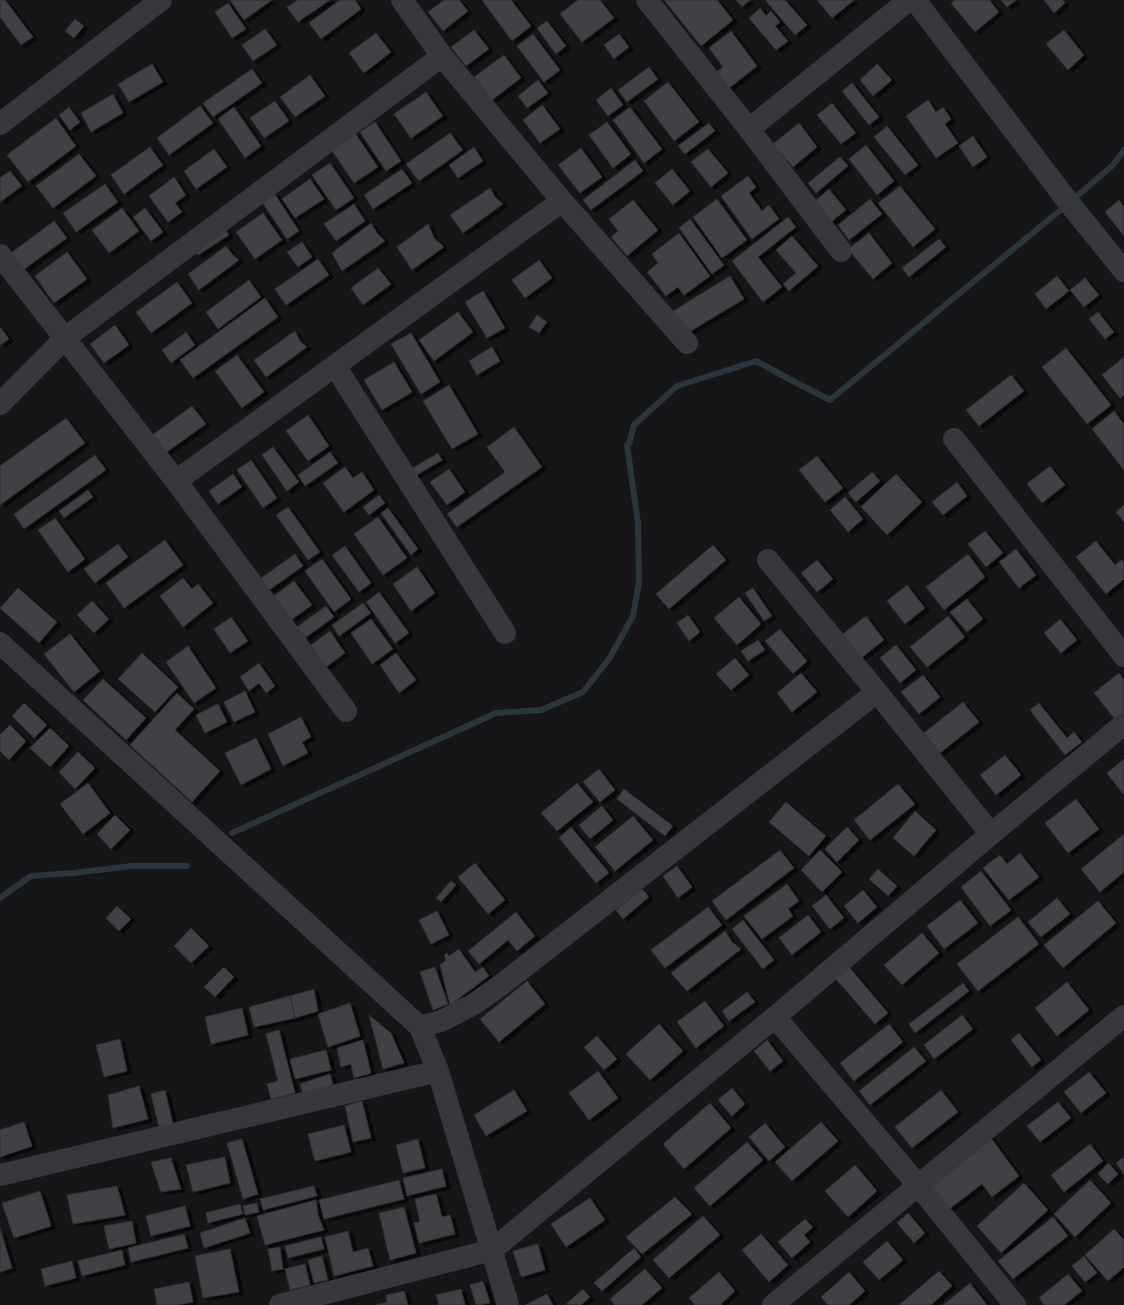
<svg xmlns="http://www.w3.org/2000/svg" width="1124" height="1305" viewBox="0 0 1124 1305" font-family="Manrope,sans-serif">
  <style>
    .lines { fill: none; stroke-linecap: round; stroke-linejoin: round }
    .stream { stroke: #2c353c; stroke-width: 6 }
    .building { fill: #404145; stroke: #303034; filter: url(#shadow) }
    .minor { stroke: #37383d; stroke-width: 22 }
    .tertiary { stroke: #37383d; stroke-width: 22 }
  </style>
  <defs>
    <filter id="shadow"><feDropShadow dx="4.5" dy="2.5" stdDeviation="0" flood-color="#0009"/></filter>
  </defs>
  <rect width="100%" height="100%" fill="#161618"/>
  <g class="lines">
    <path class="stream" d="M232 833 496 713 541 710 583 692 609 659 633 616 639 582 638 523 627 445 629 444 634 425 677 386 756 361 791 380 830 400 1069 203 1113 165 1124 150
      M0 898 31 876 73 873 132 866H187"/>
  </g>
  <path class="building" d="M0 0H5L33 37 21 45 0 17Z
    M230 0H272L244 20Z
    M298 0H330L298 22 287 7Z
    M340 0H355L361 9 321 39 309 23Z
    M444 0H459L468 11 443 31 428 12Z
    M482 0H511L531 26 512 41Z
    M578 0H600L614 18 582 42 560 14Z
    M664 0H717L733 20 701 46Z
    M736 0H750L742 7Z
    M767 0H785L807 25 795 35 766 1Z
    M817 0H853V1L832 18Z
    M955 0H989L999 12 975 32 951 3Z
    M1001 0H1016L1007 7Z
    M1044 0H1063L1065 3 1054 13Z
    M228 3 246 29 232 38 215 12Z
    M760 8 766 16 771 11 780 22 775 26 788 41 776 50 749 18Z
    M75 19 84 26 74 38 65 31Z
    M547 21 566 46 556 54 537 28Z
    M265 29 277 45 253 61 242 45Z
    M474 30 489 49 466 66 451 47Z
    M1064 30 1084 55 1068 70 1046 44Z
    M731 31 757 66 728 89 716 73 723 67 709 48Z
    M376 33 391 52 364 73 349 53Z
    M533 34 560 70 544 82 517 46Z
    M619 34 629 47 614 59 604 45Z
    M504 55 521 78 492 100 474 77Z
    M152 64 163 82 129 102 118 84Z
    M877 64 892 80 873 96 860 80Z
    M649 67 658 79 627 102 618 90Z
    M252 69 262 83 213 117 203 103Z
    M310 75 325 96 295 117 280 97Z
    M538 80 548 93 527 108 518 96Z
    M668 82 699 122 674 141 644 101Z
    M852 83 879 117 869 125 842 91Z
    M611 88 623 105 608 116 596 100Z
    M426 92 443 116 411 138 394 114Z
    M113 94 123 113 91 132 81 113Z
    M928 100 936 112 943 107 951 119 945 124 958 143 936 158 906 116Z
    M275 101 289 121 264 138 250 118Z
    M832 103 856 133 841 144 817 115Z
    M542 105 560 129 540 143 523 120Z
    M200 106 213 123 169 155 157 138Z
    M69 107 80 122 70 130 59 115Z
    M234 107 261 146 245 158 218 119Z
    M630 107 662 149 644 163 613 120Z
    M56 118 76 146 28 182 7 155Z
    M375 122 401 161 386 171 360 132Z
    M607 122 631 154 613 168 589 135Z
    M709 123 715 131 685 154 678 146Z
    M799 123 817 147 793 167 773 144Z
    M887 126 918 165 905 175 874 137Z
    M355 133 378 167 354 183 331 149Z
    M450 133 463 150 419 181 406 164Z
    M973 136 987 157 973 167 959 146Z
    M866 145 894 181 877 195 849 159Z
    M150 147 163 165 124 194 111 175Z
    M474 147 483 161 458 178 449 165Z
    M581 148 602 177 580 193 558 165Z
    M214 149 227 167 196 189 184 171Z
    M708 149 728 173 711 187 691 162Z
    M79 154 96 176 53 208 36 186Z
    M840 157 848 166 816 193 808 183Z
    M635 160 643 171 591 210 583 200Z
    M330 163 354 198 336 210 312 175Z
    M402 169 412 183 373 209 364 195Z
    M672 169 690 191 673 205 655 183Z
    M10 171 22 186 0 202V178Z
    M748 176 756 187 749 193 762 211 769 205 779 219 752 239 721 196Z
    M174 177 186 195 175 203 182 212 168 222 149 196Z
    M310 179 324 199 295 218 282 199Z
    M105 184 118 202 76 232 63 213Z
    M900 186 935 229 913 247 878 203Z
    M490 188 495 197 503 204 463 233 450 215Z
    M829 189 846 210 831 222 815 201Z
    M274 193 299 231 287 239 262 202Z
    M717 199 747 240 722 258 693 217Z
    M870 199 882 214 849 240 838 225Z
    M633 200 658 230 627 256 611 237 618 231 609 219Z
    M1119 200 1124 207V236L1105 212Z
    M354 204 365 221 336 241 324 224Z
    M122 208 139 231 109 253 92 230Z
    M145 208 163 232 151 241 133 217Z
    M263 213 282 240 255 259 236 232Z
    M788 217 796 227 758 257 782 287 763 302 732 261Z
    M690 219 724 265 712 274 679 228Z
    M54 221 67 238 23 270 11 253Z
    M371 223 377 233 385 241 342 271 332 253Z
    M428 224 434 238 444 247 412 270 397 247Z
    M223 226 229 235 198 255 193 247Z
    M679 233 710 276 684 295 678 287 666 296 647 272 658 263 652 254Z
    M869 233 892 263 873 279 848 249Z
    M792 236 818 266 789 291 783 284 796 273 776 250Z
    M939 239 946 247 909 277 902 268Z
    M302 242 312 257 298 267 287 252Z
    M226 246 232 254 239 260 199 290 188 274Z
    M67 252 87 279 54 303 35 276Z
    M318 259 329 275 286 305 275 289Z
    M539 260 552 278 525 298 512 280Z
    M378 268 391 284 363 305 351 288Z
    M730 276 744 299 684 335 670 313Z
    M1057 276 1069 291 1046 309 1035 294Z
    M1085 278 1099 295 1084 307 1070 290Z
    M249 280 261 297 218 329 206 312Z
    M177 282 192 303 151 333 136 312Z
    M483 291 505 328 487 338 465 302Z
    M265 298 278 317 193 378 180 360Z
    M458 312 473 332 434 361 419 340Z
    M1098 312 1114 332 1105 339 1089 319Z
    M537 315 547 322 539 333 529 327Z
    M115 325 129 345 104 363 90 344Z
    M0 327 9 339 0 345Z
    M295 331 300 341 307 347 266 377 254 360Z
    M186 332 195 345 171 363 162 350Z
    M411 333 440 382 421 394 391 344Z
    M492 347 500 361 477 375 469 361Z
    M1066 348 1111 405 1087 424 1042 367Z
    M237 355 264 392 242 408 215 371Z
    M1124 357V395L1120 398 1102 375Z
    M394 362 412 392 382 410 364 380Z
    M1011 375 1024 391 979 426 966 410Z
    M449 385 478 434 452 449 423 401Z
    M192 406 206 424 164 454 151 436Z
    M1114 411 1124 424V470L1092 429Z
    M308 415 329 446 308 461 286 431Z
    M66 418 85 443 0 505V466Z
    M514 427 542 467 457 527 447 514 505 472 487 447Z
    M273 447 299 482 287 491 262 455Z
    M330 452 338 463 305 486 298 475Z
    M438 453 442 460 412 478 408 471Z
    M95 455 106 470 24 529 14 514Z
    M817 456 843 488 825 502 799 470Z
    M251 460 277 498 263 508 237 470Z
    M1050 466 1065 485 1042 503 1027 484Z
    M345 467 353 478 362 472 374 490 344 512 323 483Z
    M449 469 465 492 447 505 430 482Z
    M872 472 880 481 856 502 848 493Z
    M233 474 242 487 218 504 209 491Z
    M896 474 922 502 887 535 861 507Z
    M957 482 967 496 943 515 932 502Z
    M88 490 93 497 64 518 59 511Z
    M379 495 385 503 369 515 363 507Z
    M845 497 863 519 848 532 830 510Z
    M1124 505V522L1116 512Z
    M288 507 320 552 308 560 276 515Z
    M388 508 418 549 411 555 381 513Z
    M378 517 407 558 383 575 354 534Z
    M55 518 85 559 68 572 38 530Z
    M985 531 1003 553 986 567 968 544Z
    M165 540 183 565 124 608 106 583Z
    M1096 541 1115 565 1122 560 1124 563V579L1106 594 1076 557Z
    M118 544 128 557 95 583 84 569Z
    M713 545 726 560 669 609 656 594Z
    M345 546 371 583 359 592 332 555Z
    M1016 549 1036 575 1019 588 999 562Z
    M295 554 303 566 265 593 257 581Z
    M968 554 985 577 944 610 926 587Z
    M322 559 351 599 334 612 305 571Z
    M817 560 833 579 817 592 801 573Z
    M417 567 435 593 411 611 393 584Z
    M183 578 192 589 198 584 213 603 183 627 160 596Z
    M294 581 312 605 291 620 274 596Z
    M907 585 925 608 905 624 887 601Z
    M18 588 57 622 39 643 0 608Z
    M753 588 772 616 764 621 745 593Z
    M379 592 409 633 395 643 366 602Z
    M739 597 761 624 737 645 714 618Z
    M967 599 983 619 967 632 950 612Z
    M92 601 109 619 94 633 77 615Z
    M363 603 371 613 339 636 332 625Z
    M326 606 334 617 305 638 297 627Z
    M688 615 700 632 689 641 677 623Z
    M866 616 884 640 856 662 838 638Z
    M948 616 965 637 927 667 910 647Z
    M231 617 248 641 230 653 214 629Z
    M371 619 393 649 372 664 351 633Z
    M1060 619 1077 640 1061 653 1044 633Z
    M780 629 807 661 793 674 765 641Z
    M330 631 345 653 322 670 307 648Z
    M70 634 100 671 74 692 44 654Z
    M758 640 765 650 748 661 741 651Z
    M896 645 916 670 900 683 880 658Z
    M188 646 216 688 194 703 166 662Z
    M142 653 178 687 155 712 118 679Z
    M396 653 416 680 399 693 380 665Z
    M735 658 749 675 731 690 716 674Z
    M259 663 275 686 266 693 259 683 249 691 240 677Z
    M801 673 817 692 792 712 777 693Z
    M1119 673 1124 680V712L1115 719 1094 693Z
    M923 675 940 697 919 714 901 692Z
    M103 679 146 718 126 740 83 700Z
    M245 691 255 712 234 722 224 702Z
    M177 693 194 709 175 730 220 771 192 802 130 745Z
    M963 702 979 722 940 753 924 733Z
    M24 703 47 725 34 738 12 716Z
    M1039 703 1067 738 1074 732 1082 742 1065 755 1030 710Z
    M218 704 227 722 205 733 196 715Z
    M301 717 311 737 302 742 308 753 283 766 268 734Z
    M10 725 26 741 9 760 0 751V735Z
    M50 728 69 746 50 767 30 748Z
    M256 738 271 769 241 785 225 753Z
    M78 752 95 768 75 789 59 772Z
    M1005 755 1021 775 996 795 980 775Z
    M1124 759V793L1123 794 1107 773Z
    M599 769 615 790 600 802 583 782Z
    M88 783 110 813 83 834 60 804Z
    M577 783 593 802 557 831 541 813Z
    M898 784 915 804 870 840 854 820Z
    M624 789 673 826 665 836 617 799Z
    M1076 799 1099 829 1068 853 1045 823Z
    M786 802 826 836 809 856 769 822Z
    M602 806 613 820 590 839 579 825Z
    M915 811 936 830 914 856 893 838Z
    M115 815 130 830 111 849 97 834Z
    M633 816 653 840 615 871 595 847Z
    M571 827 609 873 596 883 559 838Z
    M847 827 859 840 837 862 825 849Z
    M1124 834V872L1100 892 1081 869Z
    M780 850 794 868 726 920 712 901Z
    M820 850 842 872 822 892 801 870Z
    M1020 853 1039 877 1009 900 983 868 1000 855 1007 864Z
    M475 863 505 900 488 914 458 877Z
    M677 866 692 887 678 898 663 876Z
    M878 869 897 886 888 896 869 879Z
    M981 871 1011 910 990 926 961 887Z
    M451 881 456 885 441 902 436 898Z
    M787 884 799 901 788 909 793 916 762 939 744 916Z
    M642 889 649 897 623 919 616 910Z
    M863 890 877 907 858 923 844 906Z
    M826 895 844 918 830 929 812 906Z
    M1057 898 1070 914 1041 937 1028 922Z
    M960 900 978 923 944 949 927 926Z
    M1098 901 1116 923 1063 968 1044 945Z
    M117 906 131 919 119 931 106 918Z
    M708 907 722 925 665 968 651 950Z
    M437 911 449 935 431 944 419 920Z
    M516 912 535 936 517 951 508 940 479 964 468 951Z
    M808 915 821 932 792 955 779 938Z
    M1018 917 1039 944 978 991 957 964Z
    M743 920 774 960 763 969 732 929Z
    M191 928 209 946 191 963 174 946Z
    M725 931 732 942 741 949 687 991 671 973Z
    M922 933 939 953 902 985 884 965Z
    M459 949 475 972 483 967 489 976 450 1005 440 965 446 960 444 955 447 953 449 956Z
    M224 967 234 977 215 997 204 987Z
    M435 967 448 1004 433 1010 420 972Z
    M849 967 888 1013 875 1024 836 979Z
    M527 981 545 1004 499 1042 480 1019Z
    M1067 982 1089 1010 1057 1036 1035 1008Z
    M963 983 969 991 915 1033 909 1024Z
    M314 989 318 1011 295 1018 290 996Z
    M747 992 755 1002 729 1021 722 1011Z
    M290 996 295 1018 254 1027 249 1007Z
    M705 1001 724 1026 696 1048 677 1022Z
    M350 1003 360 1036 328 1047 318 1014Z
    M242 1008 248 1035 211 1044 205 1017Z
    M369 1015 391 1033 404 1063 383 1069Z
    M962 1015 973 1029 934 1059 924 1045Z
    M659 1024 683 1051 650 1080 626 1054Z
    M889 1024 903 1042 854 1081 840 1063Z
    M279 1030 295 1093 271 1099 267 1084 278 1081 266 1034Z
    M1019 1033 1041 1060 1032 1067 1011 1040Z
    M597 1036 617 1059 604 1070 584 1047Z
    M120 1039 127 1071 104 1077 96 1045Z
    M363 1040 371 1073 354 1078 351 1064 341 1067 337 1048Z
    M767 1040 783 1061 770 1071 754 1051Z
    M914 1047 926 1061 870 1105 859 1091Z
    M326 1050 331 1070 295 1079 290 1059Z
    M598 1071 618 1098 589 1120 569 1093Z
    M1089 1072 1106 1093 1081 1113 1064 1092Z
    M330 1074 333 1085 304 1096 300 1084Z
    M139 1086 148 1119 113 1128 108 1095Z
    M732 1088 745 1104 732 1116 718 1100Z
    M165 1090 173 1124 159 1127 151 1094Z
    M514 1090 527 1111 486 1136 474 1115Z
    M941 1090 958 1112 912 1148 895 1127Z
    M362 1101 371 1138 353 1142 345 1106Z
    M1058 1102 1071 1118 1040 1142 1027 1126Z
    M710 1103 731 1128 684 1169 663 1144Z
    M24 1122 32 1146 0 1157V1130Z
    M821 1122 838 1141 792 1181 775 1162Z
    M765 1123 785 1147 769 1161 749 1137Z
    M344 1125 351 1152 315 1161 308 1134Z
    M988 1134 1019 1176 992 1197 982 1184 948 1210 926 1181Z
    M242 1139 258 1194 243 1199 227 1143Z
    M418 1139 425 1168 403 1173 396 1145Z
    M747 1142 763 1160 710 1206 694 1188Z
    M1090 1144 1103 1161 1064 1192 1051 1175Z
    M225 1157 230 1183 193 1192 186 1165Z
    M1124 1157V1174L1116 1163Z
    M171 1158 181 1189 161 1192 151 1162Z
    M1108 1163 1118 1174 1108 1184 1098 1174Z
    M855 1165 877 1191 848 1217 825 1191Z
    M442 1169 446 1186 407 1196 403 1178Z
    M399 1180 404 1199 324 1219 319 1200Z
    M1090 1180 1111 1203 1075 1237 1054 1214Z
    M1024 1183 1048 1210 1001 1253 977 1226Z
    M117 1186 125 1215 73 1224 67 1195Z
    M314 1186 317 1196 263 1210 260 1199Z
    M40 1191 51 1226 14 1238 2 1203Z
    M436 1194 442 1217 450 1215 455 1234 419 1243 414 1223 420 1222 415 1199Z
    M675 1197 692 1214 642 1254 626 1237Z
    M590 1198 605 1220 566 1247 551 1224Z
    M316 1200 318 1215 324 1230 265 1245 257 1216Z
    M257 1203 259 1212 245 1215 243 1206Z
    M240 1204 243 1214 208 1223 206 1213Z
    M185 1206 190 1226 151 1236 146 1216Z
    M404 1207 416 1253 390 1260 379 1213Z
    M908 1213 925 1233 914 1243 897 1223Z
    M703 1216 720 1235 669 1278 653 1260Z
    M1053 1217 1068 1236 1013 1279 998 1261Z
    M245 1218 250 1233 204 1248 200 1233Z
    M805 1219 813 1227 804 1235 810 1242 792 1258 778 1242Z
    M132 1221 136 1243 109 1249 104 1226Z
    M0 1228 12 1268 0 1272Z
    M1114 1229 1124 1240V1267L1108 1281 1085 1255Z
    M348 1231 353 1252 368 1248 373 1266 334 1276 325 1237Z
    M184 1234 188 1248 131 1262 128 1248Z
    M761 1234 788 1265 769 1282 742 1250Z
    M321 1237 324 1249 288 1258 285 1246Z
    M887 1241 903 1260 879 1280 863 1262Z
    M538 1244 545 1270 521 1277 513 1251Z
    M280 1247 283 1269 272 1271 268 1249Z
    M634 1248 641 1257 602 1291 594 1283Z
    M230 1249 239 1292 203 1298 195 1256Z
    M122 1250 125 1265 82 1276 78 1261Z
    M322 1256 328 1280 314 1283 308 1260Z
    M1084 1256 1097 1273 1085 1282 1072 1266Z
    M72 1261 76 1278 45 1286 41 1269Z
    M305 1264 310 1285 290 1290 285 1269Z
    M645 1269 662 1288 642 1305H615L610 1299Z
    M939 1271 952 1286 931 1305H899Z
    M719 1272 735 1291 721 1304 722 1305H695L689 1298Z
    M849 1272 865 1291 849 1305H828L821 1297Z
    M1068 1274 1082 1291 1064 1305H1044L1039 1298Z
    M483 1281 490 1303 476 1305 470 1285Z
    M189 1282 193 1302 177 1305H157L154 1289Z
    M970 1283 987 1305H943Z
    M461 1289 465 1305H439L436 1295Z
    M583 1289 590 1297 581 1305 566 1304Z
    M404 1291 408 1305H376L387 1302 386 1295Z
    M547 1294 553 1305H525Z"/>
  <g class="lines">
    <path class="minor" d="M402 0 442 56 562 201 687 343
      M647 0 749 129 841 251
      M0 124 161 0
      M749 129 909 0
      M0 255 176 481 346 711
      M335 366 505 633
      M0 404 65 338 442 56
      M954 439 1124 656
      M176 481 562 201
      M768 560 877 692 991 834
      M0 643 420 1027 438 1071 508 1305
      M775 1017 918 1185 1015 1305
      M420 1027 441 1021 474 1004 501 985 877 692
      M0 1175 438 1071
      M280 1305 492 1250 775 1017 991 834 1124 724
      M773 1305 1124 1016"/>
    <path class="tertiary" d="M915 0 1069 203 1124 271"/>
  </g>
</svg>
